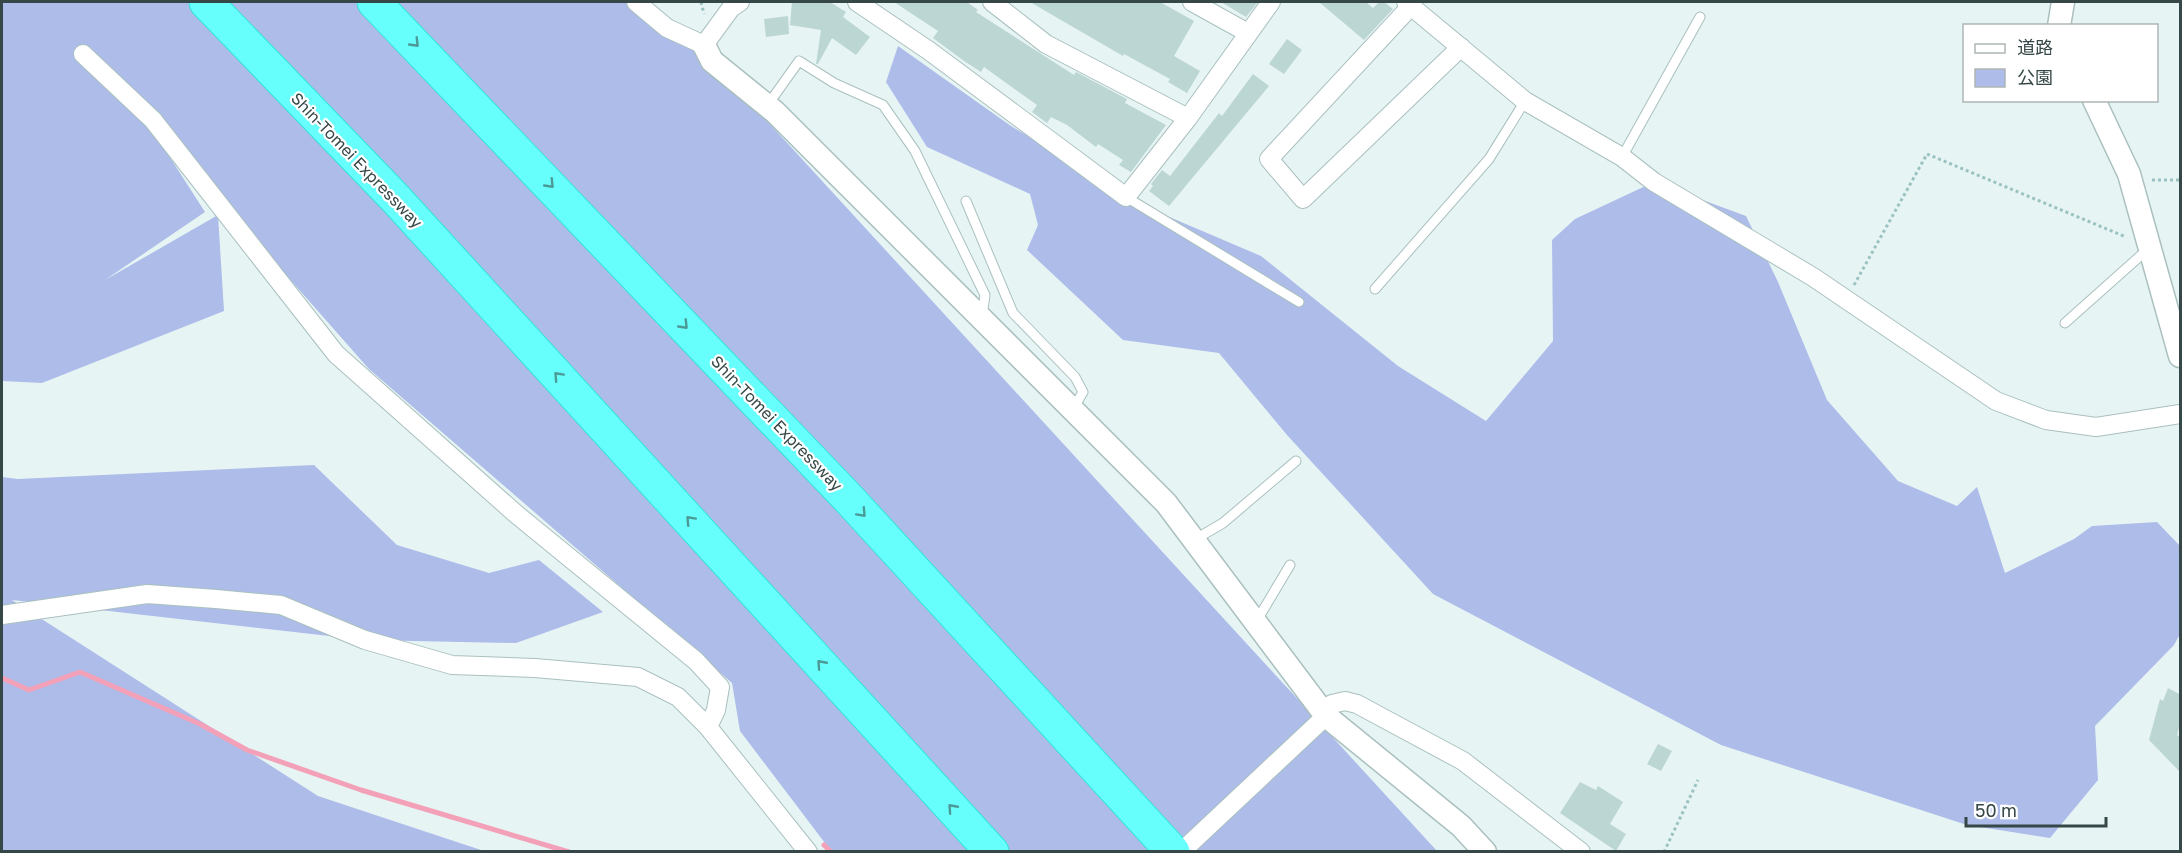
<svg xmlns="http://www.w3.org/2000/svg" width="2182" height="853" viewBox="0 0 2182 853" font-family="'Golos Text','Noto Sans JP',sans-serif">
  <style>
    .green { fill: #aebcea }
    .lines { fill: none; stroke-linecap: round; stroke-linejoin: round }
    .stream { stroke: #f3a1b8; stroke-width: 5 }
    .building { fill: #bcd6d4 }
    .service-casing { stroke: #a9c0bf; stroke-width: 11 }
    .minor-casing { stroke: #a9c0bf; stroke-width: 20 }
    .tertiary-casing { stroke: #a9c0bf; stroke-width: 25 }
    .motorway-casing { stroke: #32e3d9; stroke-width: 35 }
    .path { stroke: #9ac2c1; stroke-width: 3; stroke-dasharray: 3 3; stroke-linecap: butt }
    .service { stroke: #fff; stroke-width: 9 }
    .minor { stroke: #fff; stroke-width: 18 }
    .tertiary { stroke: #fff; stroke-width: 22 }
    .motorway { stroke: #67fffc; stroke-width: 33 }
    .oneway { stroke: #4c9a98 }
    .labels { text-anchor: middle; stroke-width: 4.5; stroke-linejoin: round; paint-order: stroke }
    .street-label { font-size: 16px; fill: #354746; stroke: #fff }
  </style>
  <rect width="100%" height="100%" fill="#e7f4f4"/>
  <path class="green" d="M2 2H639L712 61 1437 851H831L740 731 732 683 369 369 137 106 205 212 105 280 218 215 224 311 42 383 2 381Z
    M898 46 1011 126 1153 210 1261 256 1398 366 1486 421 1553 341 1552 240 1575 219 1654 182 1746 216 1778 282 1827 400 1898 481 1957 506 1977 487 2005 573 2074 539 2092 526 2157 522 2180 546V634L2174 645 2095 726 2098 780 2050 838 1967 825 1721 745 1433 594 1287 435 1219 353 1123 340 1027 250 1038 225 1030 194 927 147 886 82Z
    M314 465 397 545 489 573 539 560 603 612 516 643 365 640 12 600 318 796 484 851 2 852V477L18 479Z"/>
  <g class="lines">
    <path class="stream" d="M2 678 29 690 80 672 200 724 247 750 361 790 569 852
      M824 845 831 852"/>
  </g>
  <path class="building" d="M792 2H830L846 12 843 17 870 37 856 55 832 38 818 64H816L821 30 790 25Z
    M894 2H967L978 10 976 12 1074 75 1076 72 1127 99 1125 103 1166 125 1131 172 1119 165 1123 160 1098 144 1096 147 1067 125 1051 117 1047 123 1032 112 1037 105 984 67 981 72 964 61 933 38 938 31Z
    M1030 2H1160L1194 21 1174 56 1200 71 1187 93 1168 82 1170 79 1124 54 1123 56Z
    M1221 2H1258L1246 17Z
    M1319 2H1366L1373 8 1379 2H1384L1393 9 1364 40Z
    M788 16 789 34 766 37 764 19Z
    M1287 39 1302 50 1284 74 1269 64Z
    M1253 74 1269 86 1169 206 1149 191 1153 186 1151 184 1162 170 1170 176 1219 113 1222 116Z
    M2168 688 2181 695V720L2177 735 2181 738V773L2149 740 2160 699 2163 701Z
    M1658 744 1672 751 1661 771 1647 764Z
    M1580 782 1596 790 1598 786 1623 802 1610 824 1626 834 1616 851 1560 813Z"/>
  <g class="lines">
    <defs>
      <path id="service" d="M767 106 799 61 834 83 883 105 915 151 985 295 982 316
        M1622 157 1700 17
        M1126 197 1299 302
        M966 201 1013 313 1075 377 1083 392 1073 409
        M1375 289 1489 159 1525 101
        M2065 323 2148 249
        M1194 540 1223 523 1296 461
        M1254 620 1262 612 1290 565"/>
      <path id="minor" d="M636 2 667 28 704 45 731 8 740 2
        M857 2 928 50 1126 197 1188 118 1271 2
        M992 2 1046 44 1188 118
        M1192 2 1248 33
        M1406 2 1525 101 1622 157 1654 182 1813 277 1996 401 2046 420 2096 427 2180 414
        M1411 6 1269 159 1303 199 1461 47
        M83 54 153 120 336 354 516 514 696 661 720 687 716 710 708 727
        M2 615 147 594 216 599 281 605 365 640 452 665 535 668 638 677 678 697 708 727 808 852
        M1181 852 1326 716 1332 704 1345 701 1357 704 1463 761 1581 852"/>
      <path id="tertiary" d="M2059 26 2063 2
        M704 45 712 61 775 112 1166 503 1326 716 1461 826 1485 852
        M2094 100 2129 174 2180 356"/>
      <path id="motorway" d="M206 2 396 199 992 852
        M374 2 849 499 1173 852"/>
    </defs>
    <use href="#service" class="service-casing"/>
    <use href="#minor" class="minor-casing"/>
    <use href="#tertiary" class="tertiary-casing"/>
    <use href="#motorway" class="motorway-casing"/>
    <path class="path" d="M701 2 704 14
      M2152 180H2180
      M1854 285 1927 154 2126 237
      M1664 852 1698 780"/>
    <use href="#service" class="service"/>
    <use href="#minor" class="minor"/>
    <use href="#tertiary" class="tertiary"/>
    <use href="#motorway" class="motorway"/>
  </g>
  <defs><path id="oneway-chevron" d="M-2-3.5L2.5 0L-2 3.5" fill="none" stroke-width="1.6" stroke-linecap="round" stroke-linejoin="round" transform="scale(1.5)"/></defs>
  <g class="oneway">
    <use href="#oneway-chevron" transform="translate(415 43) rotate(46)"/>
    <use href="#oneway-chevron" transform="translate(550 184) rotate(46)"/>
    <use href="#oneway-chevron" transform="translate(684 325) rotate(46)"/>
    <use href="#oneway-chevron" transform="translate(558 376) rotate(-133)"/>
    <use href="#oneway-chevron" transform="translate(862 513) rotate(47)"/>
    <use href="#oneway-chevron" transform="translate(690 520) rotate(-133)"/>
    <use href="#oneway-chevron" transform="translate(821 664) rotate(-132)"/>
    <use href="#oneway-chevron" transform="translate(952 808) rotate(-132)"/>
  </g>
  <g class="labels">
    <g class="street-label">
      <text transform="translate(357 160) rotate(46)" y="6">Shin-Tomei Expressway</text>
      <text transform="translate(777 423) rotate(46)" y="6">Shin-Tomei Expressway</text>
    </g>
  </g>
  <rect width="2182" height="853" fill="none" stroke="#354746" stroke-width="6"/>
  <rect x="1963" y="24" width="195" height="78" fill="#ffffff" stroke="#aeb5b5" stroke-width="1.5"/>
  <rect x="1975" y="44" width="30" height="9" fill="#ffffff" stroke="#aeb5b5" stroke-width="1.5"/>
  <text x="2017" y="54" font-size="18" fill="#354746">道路</text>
  <rect x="1975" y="69" width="30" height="18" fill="#aebcea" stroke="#aeb5b5" stroke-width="1.5"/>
  <text x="2017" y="84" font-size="18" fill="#354746">公園</text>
  <path d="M1966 817v9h140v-9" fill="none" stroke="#354746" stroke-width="3"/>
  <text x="1975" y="817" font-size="18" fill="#354746" stroke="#ffffff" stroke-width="4.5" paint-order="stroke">50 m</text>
</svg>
